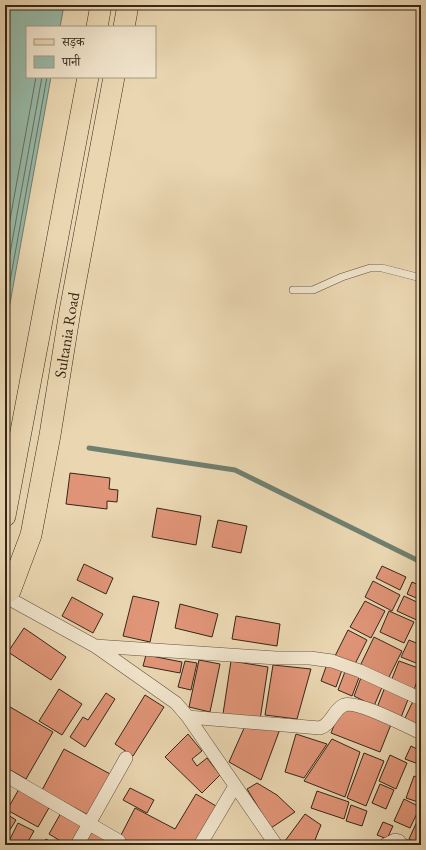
<svg xmlns="http://www.w3.org/2000/svg" width="426" height="850" viewBox="0 0 426 850" font-family="'EB Garamond','Noto Serif Devanagari',serif">
  <style>
    .water { fill: #98baa9; stroke: #717f6f }
    .lines { fill: none; stroke-linecap: round; stroke-linejoin: round }
    .shore { stroke: #677060; stroke-width: 1 }
    .stream { stroke: #717f6f; stroke-width: 5 }
    .building { fill: #e19578; stroke: #362618 }
    .service-casing { stroke: #63523e; stroke-width: 8 }
    .minor-casing { stroke: #63523e; stroke-width: 14 }
    .primary-casing { stroke: #362618; stroke-width: 22 }
    .service { stroke: #f1e5cd; stroke-width: 7 }
    .minor { stroke: #f1e5cd; stroke-width: 13 }
    .primary { stroke: #ead7b2; stroke-width: 21 }
    .labels { text-anchor: middle; stroke-width: 3; stroke-linejoin: round; paint-order: stroke }
    .street-label { font-size: 16px; fill: #362618; stroke: #f1e5cd }
  </style>
  <rect width="100%" height="100%" fill="#ead7b2"/>
  <filter id="stains"><feTurbulence type="fractalNoise" baseFrequency=".005" numOctaves="4"/><feColorMatrix values="0 0 0 0 .2 0 0 0 0 .09 0 0 0 0 .02 0 0 0 .5 -.17"/></filter>
  <radialGradient id="worn" r=".72"><stop offset=".6" stop-color="#630" stop-opacity="0"/><stop offset="1" stop-color="#630" stop-opacity=".3"/></radialGradient>
  <path class="water" d="M5 5H64L60 27H27V77H51L5 331Z"/>
  <g class="lines">
    <path class="shore" d="M5 247 36 77
      M5 281 42 77
      M5 309 47 77"/>
    <path class="stream" d="M89 448 235 470 421 562"/>
  </g>
  <path class="building" d="M70 473 110 478 109 489 118 490 117 502 107 501V509L66 504Z
    M157 508 201 516 196 545 152 537Z
    M218 520 247 526 241 553 212 547Z
    M84 564 113 578 106 594 77 580Z
    M382 566 406 577 400 590 376 578Z
    M373 581 400 595 392 611 365 597Z
    M412 582 421 586V600L407 594Z
    M133 596 159 602 150 642 123 636Z
    M404 596 421 604V622L397 611Z
    M72 597 103 614 93 633 62 616Z
    M365 601 385 611 371 638 350 627Z
    M180 604 218 614 212 637 175 628Z
    M389 611 414 622 404 643 380 632Z
    M236 616 280 624 277 646 232 639Z
    M24 628 66 657 51 680 8 652Z
    M348 630 367 640 354 666 335 656Z
    M374 637 402 651 388 679 360 666Z
    M409 640 421 645V665L401 657Z
    M146 655 182 662 180 673 143 666Z
    M199 660 220 664 210 712 189 707Z
    M185 661 197 663 191 690 178 687Z
    M231 661 268 667 260 720 223 714Z
    M399 661 421 669 414 690 391 681Z
    M327 664 342 670 336 687 321 681Z
    M273 665 311 669 297 719 265 715Z
    M346 669 360 675 352 696 338 690Z
    M362 675 383 685 374 706 354 696Z
    M421 677V697L414 694Z
    M385 687 409 697 400 720 376 710Z
    M59 689 82 704 62 735 39 721Z
    M106 693 115 699 85 747 70 737 83 717 88 720Z
    M145 695 164 707 133 756 115 744Z
    M414 699 421 703V728L404 720Z
    M5 704 53 732 26 779 5 767Z
    M353 708 392 722 380 752 331 733 339 713Z
    M245 726 280 729 261 780 229 762Z
    M188 734 202 751 192 759 197 766 207 758 220 775 202 793 165 757Z
    M296 734 327 744 304 778 285 772Z
    M332 739 360 752 345 797 304 781Z
    M411 746 421 751V765L405 759Z
    M64 749 112 775 90 816 42 790Z
    M364 753 384 761 366 806 347 798Z
    M390 755 407 763 396 789 379 781Z
    M414 776 421 779V803L406 798Z
    M257 783 277 795 295 812 271 828 247 789Z
    M380 784 394 790 386 809 372 803Z
    M130 788 154 800 147 813 123 800Z
    M19 789 50 806 38 827 7 810Z
    M317 791 349 802 344 819 311 808Z
    M196 794 216 806 193 845H135L120 837 135 808 175 829Z
    M404 799 420 807 410 828 394 821Z
    M351 805 367 811 362 826 346 821Z
    M62 811 83 823 70 845H67L49 834Z
    M5 813 16 820 5 838Z
    M305 814 321 825 313 845H282Z
    M419 817H421V845L409 839Z
    M383 822 393 826 387 839 377 835Z
    M18 823 34 831 26 845H7Z
    M90 828 113 842 111 845H80Z
    M46 839 56 845H43Z"/>
  <g class="lines">
    <defs>
      <path id="service" d="M293 290H313L342 277 370 268H382L421 278
        M399 841 413 845"/>
      <path id="minor" d="M8 598 95 646 176 703 188 717 276 845
        M95 646 276 658H310L332 661 360 671 421 699
        M188 717 320 728C332 724 333 710 344 705 357 700 406 726 421 733
        M5 775 119 841 117 845
        M77 845 126 758
        M200 845 235 786
        M385 845 395 840 399 841"/>
      <g id="primary">
        <path d="M97 27 101 5"/>
        <path d="M124 27 128 5"/>
        <path d="M5 516 88 77"/>
        <path id="s1" d="M10 591 31 535 50 435 70 311 114 77"/>
      </g>
    </defs>
    <use href="#service" class="service-casing"/>
    <use href="#minor" class="minor-casing"/>
    <use href="#primary" class="primary-casing"/>
    <use href="#service" class="service"/>
    <use href="#minor" class="minor"/>
    <use href="#primary" class="primary"/>
  </g>
  <g class="labels">
    <g class="street-label">
      <text dy="6" stroke="none"><textPath href="#s1" startOffset="263">Sultania Road</textPath></text>
    </g>
  </g>
  <rect width="426" height="850" fill="none" stroke="#ead7b2" stroke-width="20"/>
  <rect x="6" y="6" width="414" height="838" fill="none" stroke="#362618" stroke-width="2"/>
  <rect x="10" y="10" width="406" height="830" fill="none" stroke="#362618"/>
  <rect x="26" y="26" width="130" height="52" fill="#f1e5cd" stroke="#a69985"/>
  <rect x="34" y="39" width="20" height="6" fill="#ead7b2" stroke="#a69985"/>
  <text x="62" y="46" font-size="12" fill="#362618">सड़क</text>
  <rect x="34" y="56" width="20" height="12" fill="#98baa9" stroke="#a69985"/>
  <text x="62" y="66" font-size="12" fill="#362618">पानी</text>
  <rect width="100%" height="100%" filter="url(#stains)"/>
  <rect width="100%" height="100%" fill="url(#worn)"/>
</svg>
